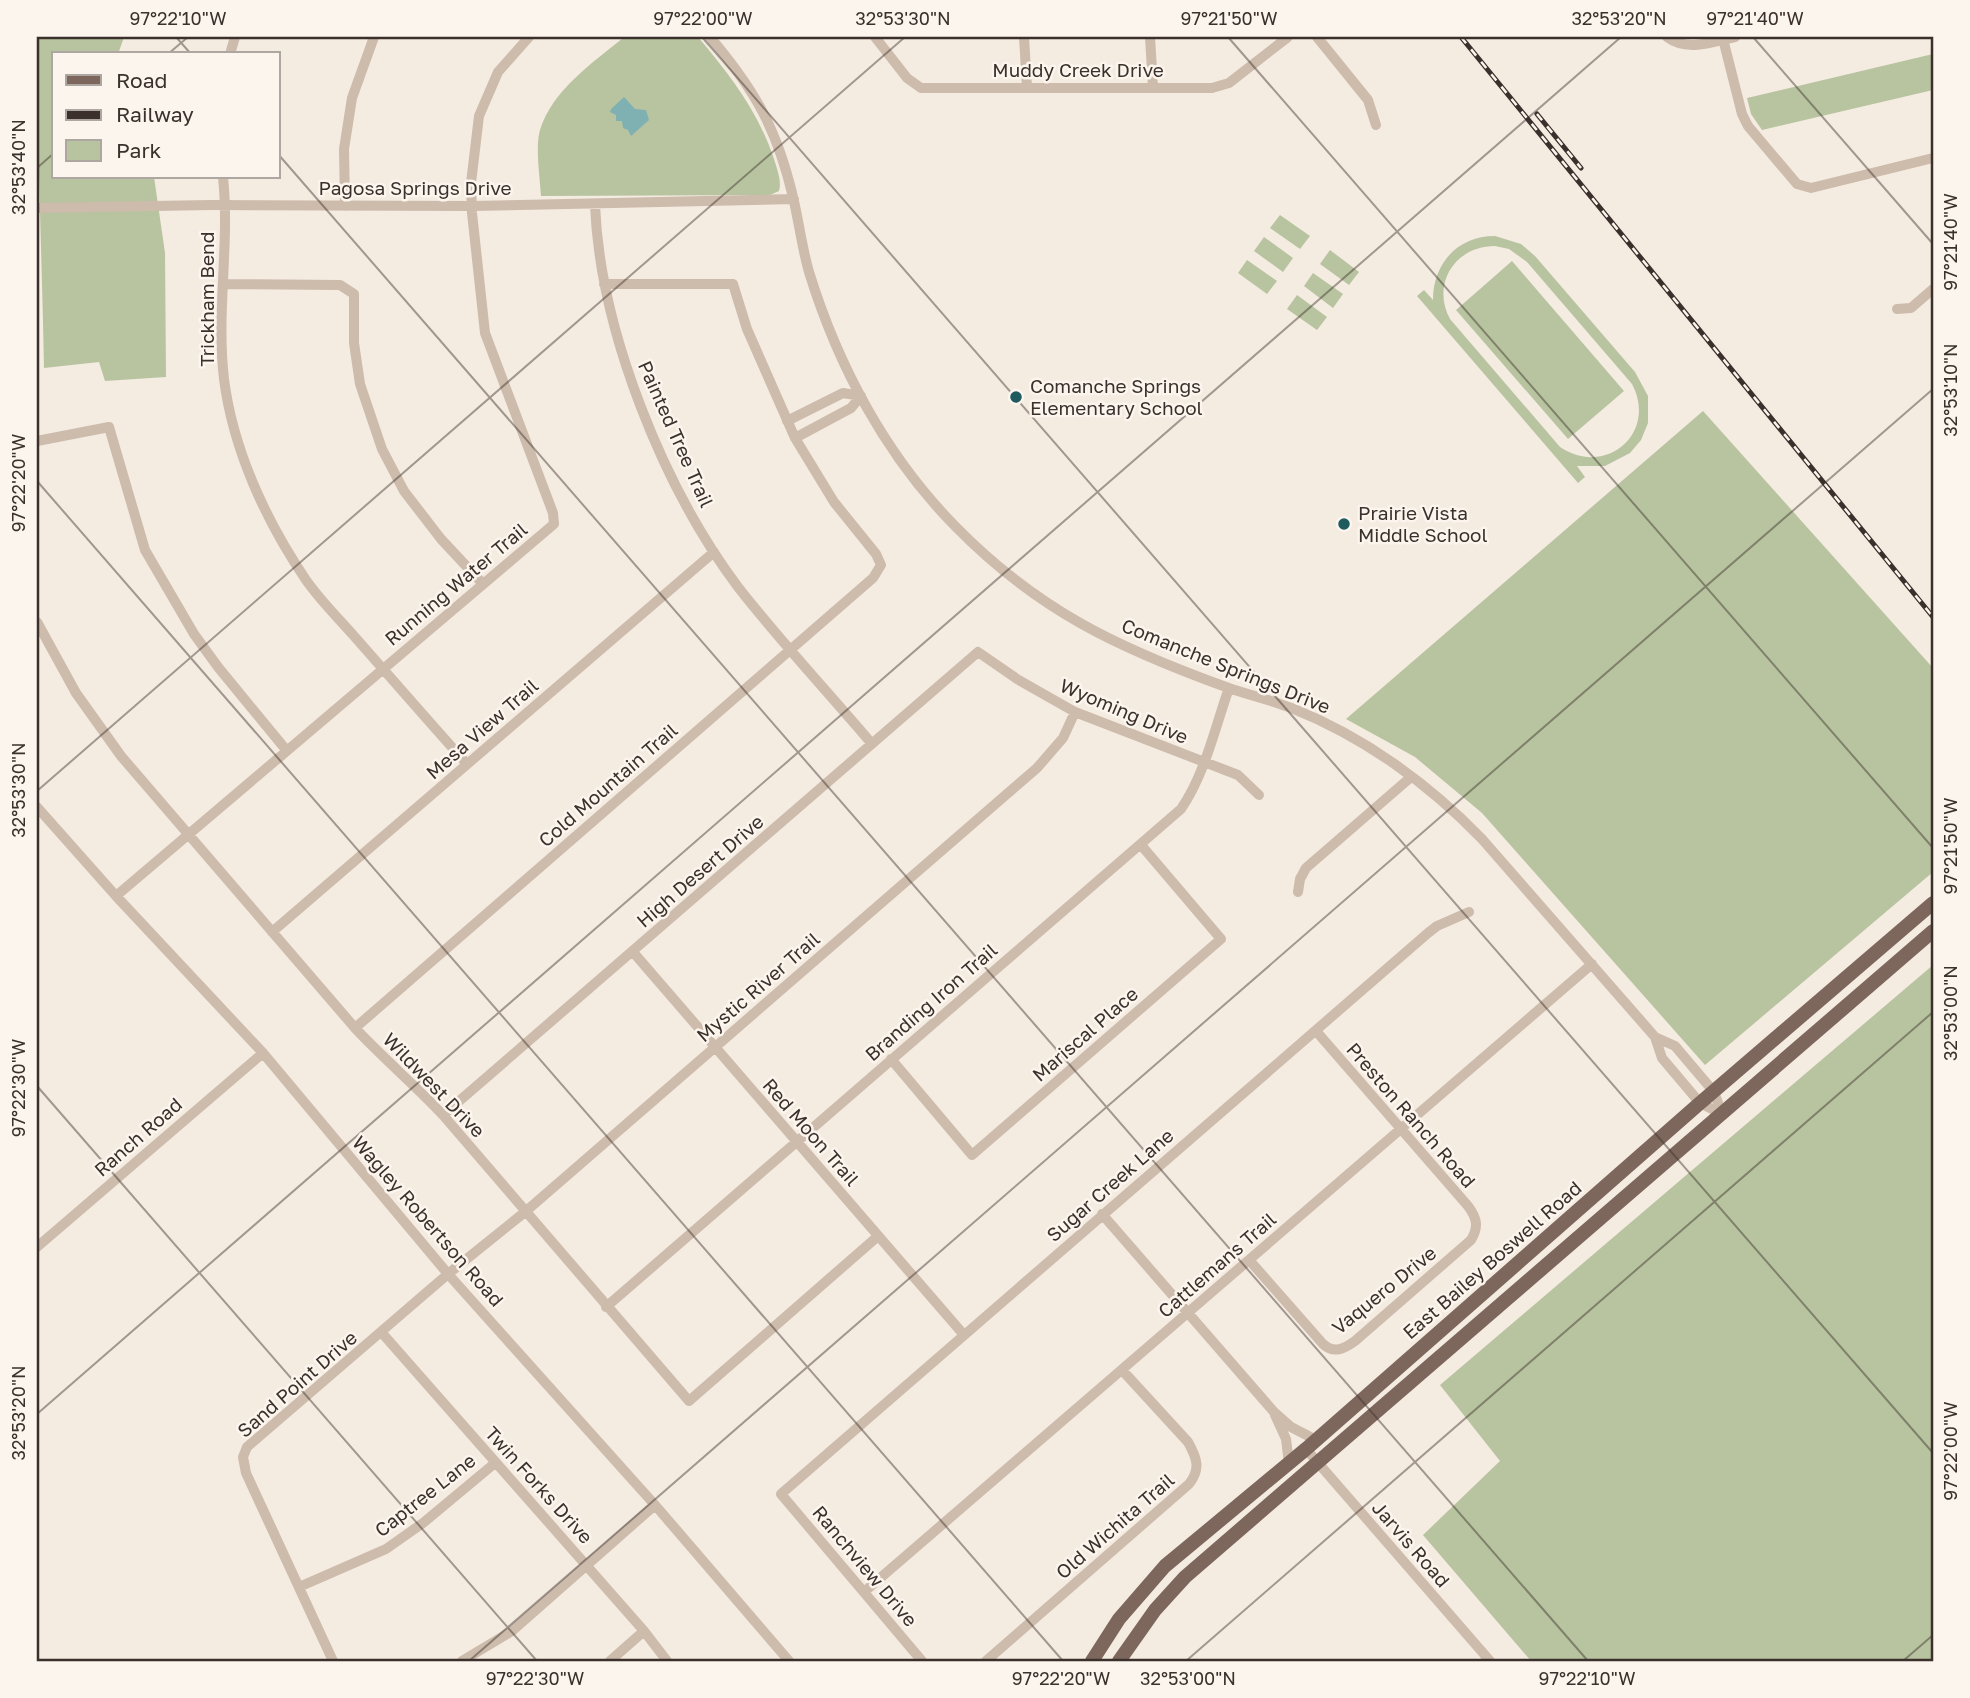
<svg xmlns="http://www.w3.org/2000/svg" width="1970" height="1698" viewBox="0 0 1970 1698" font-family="'Golos Text',sans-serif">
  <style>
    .green { fill: #b8c4a0; fill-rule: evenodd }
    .water { fill: #7fb0b2 }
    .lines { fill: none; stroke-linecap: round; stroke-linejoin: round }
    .minor { stroke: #cdbbac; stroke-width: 10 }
    .major { stroke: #7d675c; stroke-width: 14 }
    .rail-casing { stroke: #3b302b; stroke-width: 5 }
    .rail { stroke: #fbf5ee; stroke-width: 2.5; stroke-dasharray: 8; stroke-linecap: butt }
    .ticks { fill: none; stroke: #3b302b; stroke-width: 2; stroke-opacity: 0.45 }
    .poi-dot { fill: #1f5a5e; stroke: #fbf5ee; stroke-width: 2.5 }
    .labels { text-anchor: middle; stroke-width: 5; stroke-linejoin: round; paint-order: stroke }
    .street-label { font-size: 19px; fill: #3b302b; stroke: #fbf5ee }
    .poi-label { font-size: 19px; fill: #3b302b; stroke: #fbf5ee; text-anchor: start }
    .neatline { fill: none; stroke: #3b302b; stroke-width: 2.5 }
    .ticks-label { font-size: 18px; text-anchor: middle; fill: #3b302b }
  </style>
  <rect width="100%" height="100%" fill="#f4ebe1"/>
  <path class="green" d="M37 37H124L118 54H54V177H154L165 253 166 377 105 381 99 362 44 368C42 258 37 147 37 37Z
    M624 37H698C730 75 758 111 774 159 777 169 782 181 779 191L770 195 541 196C540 178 535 146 540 130 553 89 593 63 624 37Z
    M1933 54V90L1762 130 1751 114 1747 98Z
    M1280 215 1310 236 1300 249 1270 228Z
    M1495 236 1521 244 1535 256 1635 372 1648 396V423L1641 440 1630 453 1605 466H1577L1585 477 1578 483 1417 296 1424 290 1433 300C1433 263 1458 236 1495 236ZM1495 246 1509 249 1527 262 1632 384C1658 433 1606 478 1560 447L1450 319C1431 284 1455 246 1495 246Z
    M1264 237 1293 258 1283 272 1254 251Z
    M1330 250 1359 272 1349 285 1320 264Z
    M1247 260 1277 281 1267 294 1238 273Z
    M1512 261 1624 391 1568 439 1456 310Z
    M1313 273 1343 294 1333 308 1304 286Z
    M1297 295 1327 317 1317 330 1287 309Z
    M1703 411 1933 668V872L1705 1065 1482 813 1415 757 1346 719Z
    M1933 965V1661H1531L1423 1535 1500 1461 1440 1385Z"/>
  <path class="water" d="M624 97 635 109 646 110 649 120 631 136 628 130 623 128 622 121H616V115L610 112 611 109Z"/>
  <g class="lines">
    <path class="minor" d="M710 37C755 90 777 129 793 197 799 222 802 248 809 272 838 366 886 456 955 526 1037 610 1118 648 1226 687 1248 695 1272 700 1294 709 1364 737 1429 784 1482 839L1655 1037 1662 1058 1700 1103 1722 1114
      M875 37 907 78 921 88H1212L1229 83 1288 37
      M1024 37 1027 87
      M1150 37 1153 87
      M1317 37 1368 100 1376 125
      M1667 37C1687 52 1712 42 1735 37
      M1723 39 1742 114 1748 126 1797 184 1811 188 1933 158
      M230 54 235 37
      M223 177C230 244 216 312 224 379 233 450 266 521 306 580 320 600 338 618 354 636 392 679 429 722 467 764
      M595 205C600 330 663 487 738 587 780 641 828 692 872 744
      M345 206 344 149 352 98 374 37
      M37 208 211 205 472 206 794 199
      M224 284 340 285 354 294V343L360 384 382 449 404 491 441 539 483 584
      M1897 309 1911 308 1933 289
      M787 421 843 393 861 396 851 408 795 438
      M37 441 109 427 145 550 194 634 218 667 287 751
      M37 622 76 693 121 756 355 1028C383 1058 415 1085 443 1115L689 1401 877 1237
      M37 807 116 896 263 1053 448 1274 655 1505 789 1661
      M1298 892 1300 879 1306 868 1411 777
      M116 896 554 524 553 513 485 333 472 213 471 183 479 116 498 72 529 37
      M272 932 714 552
      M633 952 964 1335
      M355 1028 873 578 881 565 876 554 834 502 795 438 747 329 733 284H604
      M1655 1037 1675 1046 1714 1092 1722 1114
      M891 1059 972 1155 1221 939 1141 845
      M443 1115 978 652 1017 679 1075 712 1238 775 1259 795
      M1102 1214 1274 1412 1291 1427 1316 1440
      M37 1247 263 1053
      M1250 1261 1323 1344C1334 1354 1344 1349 1355 1341L1471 1240C1479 1227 1477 1218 1468 1206L1316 1031
      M606 1307 1181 809C1205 774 1215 728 1229 688
      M382 1333 644 1631 667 1661
      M1275 1415 1286 1439 1289 1464
      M1306 1449 1490 1661
      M299 1587 386 1549 423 1523 495 1463
      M864 1592 1592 964
      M333 1661 246 1473 243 1457 247 1447 448 1274 525 1212 1037 768 1063 738 1075 712
      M462 1661 512 1631 655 1505
      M610 1661 644 1631
      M922 1661 781 1494 1428 933 1437 926 1469 912
      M986 1661 1189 1484C1201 1469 1197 1458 1188 1442L1122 1370"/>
    <path class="major" d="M1092 1661 1119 1619 1165 1566 1306 1449 1700 1103 1933 903
      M1119 1661 1155 1610 1185 1577 1933 931"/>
    <defs>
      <path id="rail" d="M1461 37 1933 617
        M1537 114 1581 168"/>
    </defs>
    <use href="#rail" class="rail-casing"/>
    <use href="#rail" class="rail"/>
  </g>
  <path class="ticks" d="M176 37 191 54M702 37 1933 1453M1228 37 1933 848M1753 37 1933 244M168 54 188 37M278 154 1588 1661M37 168 54 153M37 481 1063 1661M37 791 905 37M37 1086 537 1661M37 1414 1621 37M469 1661 1933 389M1186 1661 1933 1012M1903 1661 1933 1635"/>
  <g class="poi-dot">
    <circle cx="1016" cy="397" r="7"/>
    <circle cx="1344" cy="524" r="7"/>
  </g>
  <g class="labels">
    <g class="street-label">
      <text x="1078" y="77">Muddy Creek Drive</text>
      <text x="415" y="195">Pagosa Springs Drive</text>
      <text transform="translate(207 299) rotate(-90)" y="7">Trickham Bend</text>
      <text transform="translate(676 434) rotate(66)" y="7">Painted Tree Trail</text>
      <text transform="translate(456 584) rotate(-40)" y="7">Running Water Trail</text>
      <text transform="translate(1226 666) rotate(22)" y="7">Comanche Springs Drive</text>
      <text transform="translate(1124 711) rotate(23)" y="7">Wyoming Drive</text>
      <text transform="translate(482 729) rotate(-41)" y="7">Mesa View Trail</text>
      <text transform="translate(608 785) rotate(-41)" y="7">Cold Mountain Trail</text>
      <text transform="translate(700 871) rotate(-41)" y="7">High Desert Drive</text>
      <text transform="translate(758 987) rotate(-41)" y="7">Mystic River Trail</text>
      <text transform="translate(931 1002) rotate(-41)" y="7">Branding Iron Trail</text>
      <text transform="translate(1085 1034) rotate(-41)" y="7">Mariscal Place</text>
      <text transform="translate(434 1085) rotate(46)" y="7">Wildwest Drive</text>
      <text transform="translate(1411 1115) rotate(49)" y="7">Preston Ranch Road</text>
      <text transform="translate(811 1132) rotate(49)" y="7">Red Moon Trail</text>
      <text transform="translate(138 1137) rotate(-41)" y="7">Ranch Road</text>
      <text transform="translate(1110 1185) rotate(-41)" y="7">Sugar Creek Lane</text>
      <text transform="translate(428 1221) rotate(49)" y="7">Wagley Robertson Road</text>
      <text transform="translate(1492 1260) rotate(-41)" y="7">East Bailey Boswell Road</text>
      <text transform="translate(1217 1265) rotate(-41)" y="7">Cattlemans Trail</text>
      <text transform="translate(1384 1290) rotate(-39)" y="7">Vaquero Drive</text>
      <text transform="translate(297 1384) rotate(-41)" y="7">Sand Point Drive</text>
      <text transform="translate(539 1485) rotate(48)" y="7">Twin Forks Drive</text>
      <text transform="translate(425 1495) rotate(-38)" y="7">Captree Lane</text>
      <text transform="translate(1115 1526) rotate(-41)" y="7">Old Wichita Trail</text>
      <text transform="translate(1411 1544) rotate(49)" y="7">Jarvis Road</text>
      <text transform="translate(865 1566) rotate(50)" y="7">Ranchview Drive</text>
    </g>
    <g class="poi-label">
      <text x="1030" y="393">Comanche Springs<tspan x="1030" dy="22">Elementary School</tspan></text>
      <text x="1358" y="520">Prairie Vista<tspan x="1358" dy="22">Middle School</tspan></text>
    </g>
  </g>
  <rect width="1970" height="1698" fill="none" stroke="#fbf5ee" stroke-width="77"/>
  <rect x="52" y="52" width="228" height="126" fill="#fbf5ee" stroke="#aea6a0" stroke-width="2"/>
  <rect x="66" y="75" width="35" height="10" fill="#7d675c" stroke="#aea6a0" stroke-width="2"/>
  <text x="116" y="88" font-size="21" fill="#3b302b">Road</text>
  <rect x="66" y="110" width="35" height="10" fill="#3b302b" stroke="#aea6a0" stroke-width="2"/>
  <text x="116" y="122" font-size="21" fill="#3b302b">Railway</text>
  <rect x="66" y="140" width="35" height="21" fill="#b8c4a0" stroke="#aea6a0" stroke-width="2"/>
  <text x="116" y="158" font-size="21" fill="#3b302b">Park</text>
  <rect x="38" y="38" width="1894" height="1622" class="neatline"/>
  <g class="ticks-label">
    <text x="178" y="25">97°22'10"W</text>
    <text x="703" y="25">97°22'00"W</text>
    <text x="903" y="25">32°53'30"N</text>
    <text x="1229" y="25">97°21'50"W</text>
    <text x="1619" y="25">32°53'20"N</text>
    <text x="1755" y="25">97°21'40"W</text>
    <text transform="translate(19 167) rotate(-90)" y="6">32°53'40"N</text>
    <text transform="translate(1951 242) rotate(-90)" y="6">97°21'40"W</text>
    <text transform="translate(1951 390) rotate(-90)" y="6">32°53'10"N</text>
    <text transform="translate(19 483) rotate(-90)" y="6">97°22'20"W</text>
    <text transform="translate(19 790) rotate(-90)" y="6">32°53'30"N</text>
    <text transform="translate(1951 846) rotate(-90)" y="6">97°21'50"W</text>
    <text transform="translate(1951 1013) rotate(-90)" y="6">32°53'00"N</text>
    <text transform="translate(19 1088) rotate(-90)" y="6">97°22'30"W</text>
    <text transform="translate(19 1413) rotate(-90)" y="6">32°53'20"N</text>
    <text transform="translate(1951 1451) rotate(-90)" y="6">97°22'00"W</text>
    <text x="535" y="1685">97°22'30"W</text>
    <text x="1061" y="1685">97°22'20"W</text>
    <text x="1188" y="1685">32°53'00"N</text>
    <text x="1587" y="1685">97°22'10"W</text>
  </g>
</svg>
